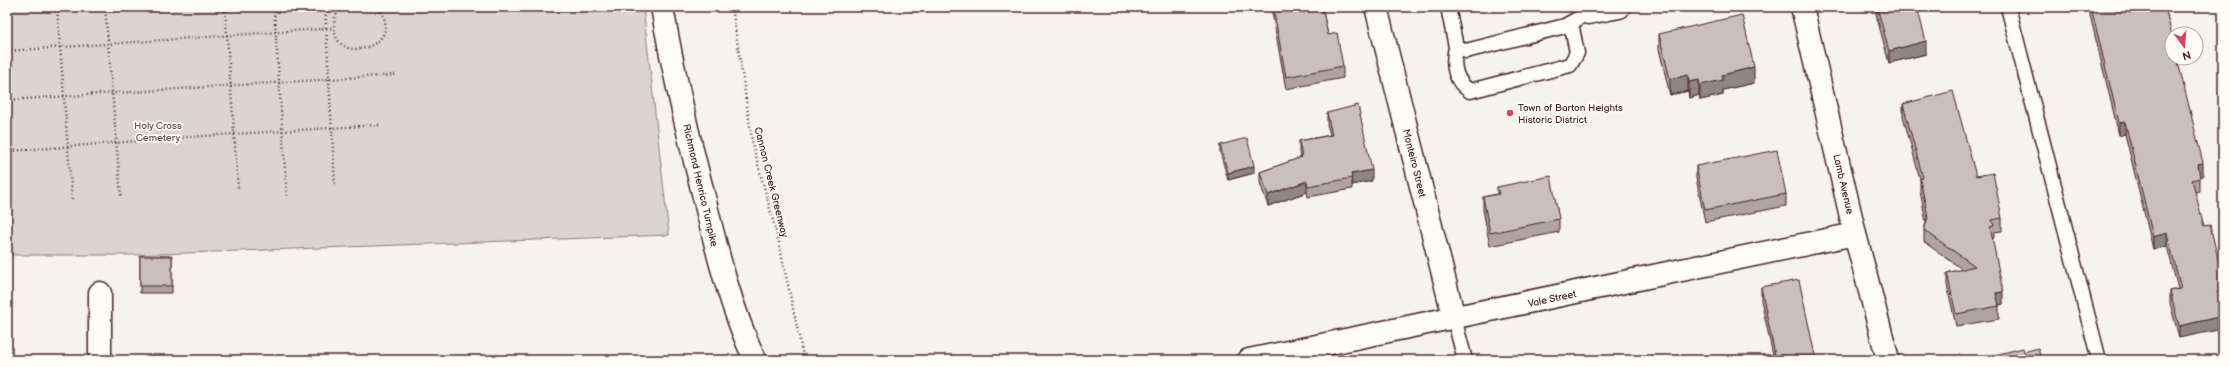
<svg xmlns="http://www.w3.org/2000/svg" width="2230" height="367" viewBox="0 0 2230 367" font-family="'Balsamiq Sans',sans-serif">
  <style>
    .green { fill: #dcd4d2; stroke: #937a7e }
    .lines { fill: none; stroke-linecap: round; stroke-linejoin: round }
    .service-casing { stroke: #4a1f2b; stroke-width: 17 }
    .minor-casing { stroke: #4a1f2b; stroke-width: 25 }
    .tertiary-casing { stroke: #4a1f2b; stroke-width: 25 }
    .path { stroke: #4a1f2b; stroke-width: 2.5; stroke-dasharray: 1 3; stroke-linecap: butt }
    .service { stroke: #fdfcf7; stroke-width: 14 }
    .minor { stroke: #fdfcf7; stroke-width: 22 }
    .tertiary { stroke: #fdfcf7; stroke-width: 22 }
    .wall { fill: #afa4a3; stroke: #4a1f2b }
    .shaded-wall { fill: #8e8685; stroke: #4a1f2b }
    .building { fill: #cbbfbe; stroke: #4a1f2b }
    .poi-dot { fill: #d1495b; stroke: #fdfcf7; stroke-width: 1.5 }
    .labels { text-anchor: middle; stroke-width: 3.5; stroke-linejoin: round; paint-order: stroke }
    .poi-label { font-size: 10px; fill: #4a1f2b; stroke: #fdfcf7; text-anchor: start }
    .park-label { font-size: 10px; fill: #6e4c55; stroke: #fdfcf7 }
    .street-label { font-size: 10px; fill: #4a1f2b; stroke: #fdfcf7 }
  </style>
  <rect width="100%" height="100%" fill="#f6f3ef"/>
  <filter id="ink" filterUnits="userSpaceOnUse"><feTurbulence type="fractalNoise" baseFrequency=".025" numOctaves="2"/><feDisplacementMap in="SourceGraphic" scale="8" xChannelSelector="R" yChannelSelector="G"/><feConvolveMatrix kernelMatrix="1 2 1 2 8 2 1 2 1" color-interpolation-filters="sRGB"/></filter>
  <g filter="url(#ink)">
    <path class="green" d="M7 7H643L669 235 132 255H7Z"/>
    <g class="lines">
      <defs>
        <path id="service" d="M1448 7 1456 47 1466 51 1565 26 1579 18
          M2008 7 2099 360
          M1456 47C1452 64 1454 81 1470 91L1570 65 1577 53 1571 23
          M1454 318 1465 360"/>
        <path id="minor" d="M1376 7 1454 318
          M1802 7 1855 234 1888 360
          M1588 13 1619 7
          M100 360V293
          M1249 360 1855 234"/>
        <path id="tertiary" d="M662 7C673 71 688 135 704 197 717 252 731 309 755 360"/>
      </defs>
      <use href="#service" class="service-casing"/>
      <use href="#minor" class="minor-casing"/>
      <use href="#tertiary" class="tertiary-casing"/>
      <path class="path" d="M57 7 72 200
        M105 7 121 197
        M225 7 238 188
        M274 7 287 197
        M325 7 335 186
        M341 7C336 12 334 20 334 27 336 70 410 43 377 7
        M732 7 753 146 779 243 804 360
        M7 51 334 28
        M7 100 395 75
        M11 151 188 137 380 125"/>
      <use href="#service" class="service"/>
      <use href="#minor" class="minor"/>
      <use href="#tertiary" class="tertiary"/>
    </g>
    <path class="wall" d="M1271 7H1322L1328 35 1343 66V78L1286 89Z
      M1876 7H1917L1926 54 1889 63 1876 14Z
      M2088 7H2165L2203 176H2200V191L2195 192 2179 338 2170 303V291L2178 289 2167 246 2153 249 2125 134 2119 135Z
      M1659 34 1754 83 1723 90V95L1700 100 1699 95 1689 98 1688 91 1670 95 1659 49Z
      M1903 104 1976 176 2002 218V231L1994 232V238L1992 239 2003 304 1999 305V319L1956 326 1947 285V273L1962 269 1924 242V230L1926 222 1920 191V179L1903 116Z
      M1327 113 1372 181 1352 185V189L1308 197 1307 192 1268 206 1260 183V172L1300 158 1299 152V141L1330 135 1327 124Z
      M1220 145 1254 173 1228 180 1220 152Z
      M1696 166 1786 194V206L1705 222 1696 178Z
      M1497 187 1559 219V232L1490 246 1483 210V197L1497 194Z
      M140 256H172V293H140Z
      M1761 287 1816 360H1774L1761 300Z"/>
    <path class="shaded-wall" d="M1926 41V54L1889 63V51Z
      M1754 67V83L1723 90V95L1700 100V85L1722 75Z
      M1688 75V91L1670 95V79Z
      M1699 80V95L1689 98V82Z
      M2125 122V134L2119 135V123Z
      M2203 163V176L2198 177V164Z
      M1254 166V173L1228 180V173Z
      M1372 170V181L1352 185 1351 174Z
      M1307 181V192L1268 206V195Z
      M2167 233V246L2153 249V237Z
      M2003 292V304L1996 306V293Z
      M2223 316V329L2179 338V326Z"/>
    <path class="building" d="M1273 7H1322L1328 35 1337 33 1343 66 1286 77Z
      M1877 7H1917L1926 41 1889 51Z
      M2091 7H2165L2172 36V58H2177L2203 163 2198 164 2200 178 2192 180 2204 226 2210 225 2223 280V316L2179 326 2170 291 2181 289 2167 233 2153 237 2125 122 2119 123Z
      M1742 15 1754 67 1722 75 1723 80 1700 85 1699 80 1689 82 1688 75 1670 79 1659 34Z
      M1953 91 1976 176 1993 173 2002 218 1992 220 1994 226 1990 227 2003 292 1996 293 1999 306 1956 314 1947 273 1975 266 1924 230 1928 217 1920 179 1923 178 1903 104Z
      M1358 105 1372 170 1351 174 1352 178 1308 186 1307 181 1268 195 1260 172 1302 157 1299 141 1332 135 1327 113Z
      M1247 138 1254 166 1228 173 1220 145Z
      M1777 150 1786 194 1705 210 1696 166Z
      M1551 176 1559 219 1490 233 1483 197 1499 194 1497 187Z
      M140 256H172V286H140Z
      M1799 280 1816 360H1776L1761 287Z
      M2023 348 2024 352 2038 348 2041 360H1974Z"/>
  </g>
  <circle class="poi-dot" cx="1510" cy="113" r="4"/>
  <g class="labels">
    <g class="poi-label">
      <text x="1518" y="111">Town of Barton Heights<tspan x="1518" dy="12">Historic District</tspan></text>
    </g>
    <g class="park-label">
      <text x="158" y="129">Holy Cross<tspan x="158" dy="12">Cemetery</tspan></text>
    </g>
    <g class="street-label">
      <text transform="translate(1415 163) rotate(76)" y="4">Monteiro Street</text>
      <text transform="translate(772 182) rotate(76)" y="4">Cannon Creek Greenway</text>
      <text transform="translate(1844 184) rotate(77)" y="4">Lamb Avenue</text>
      <text transform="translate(701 185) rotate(77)" y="4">Richmond Henrico Turnpike</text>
      <text transform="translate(1552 298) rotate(-12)" y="4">Vale Street</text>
    </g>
  </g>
  <rect width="2230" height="367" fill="none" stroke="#fdfcf7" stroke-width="24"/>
  <rect x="12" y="12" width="2206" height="343" fill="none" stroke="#4a1f2b" stroke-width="1.5" filter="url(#ink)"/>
  <g transform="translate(2184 46) rotate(164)"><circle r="19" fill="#fdfcf7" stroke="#b5a4a5"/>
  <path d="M0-3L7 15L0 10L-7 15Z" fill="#d1495b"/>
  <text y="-6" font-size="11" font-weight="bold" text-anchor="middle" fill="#4a1f2b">N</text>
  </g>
</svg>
